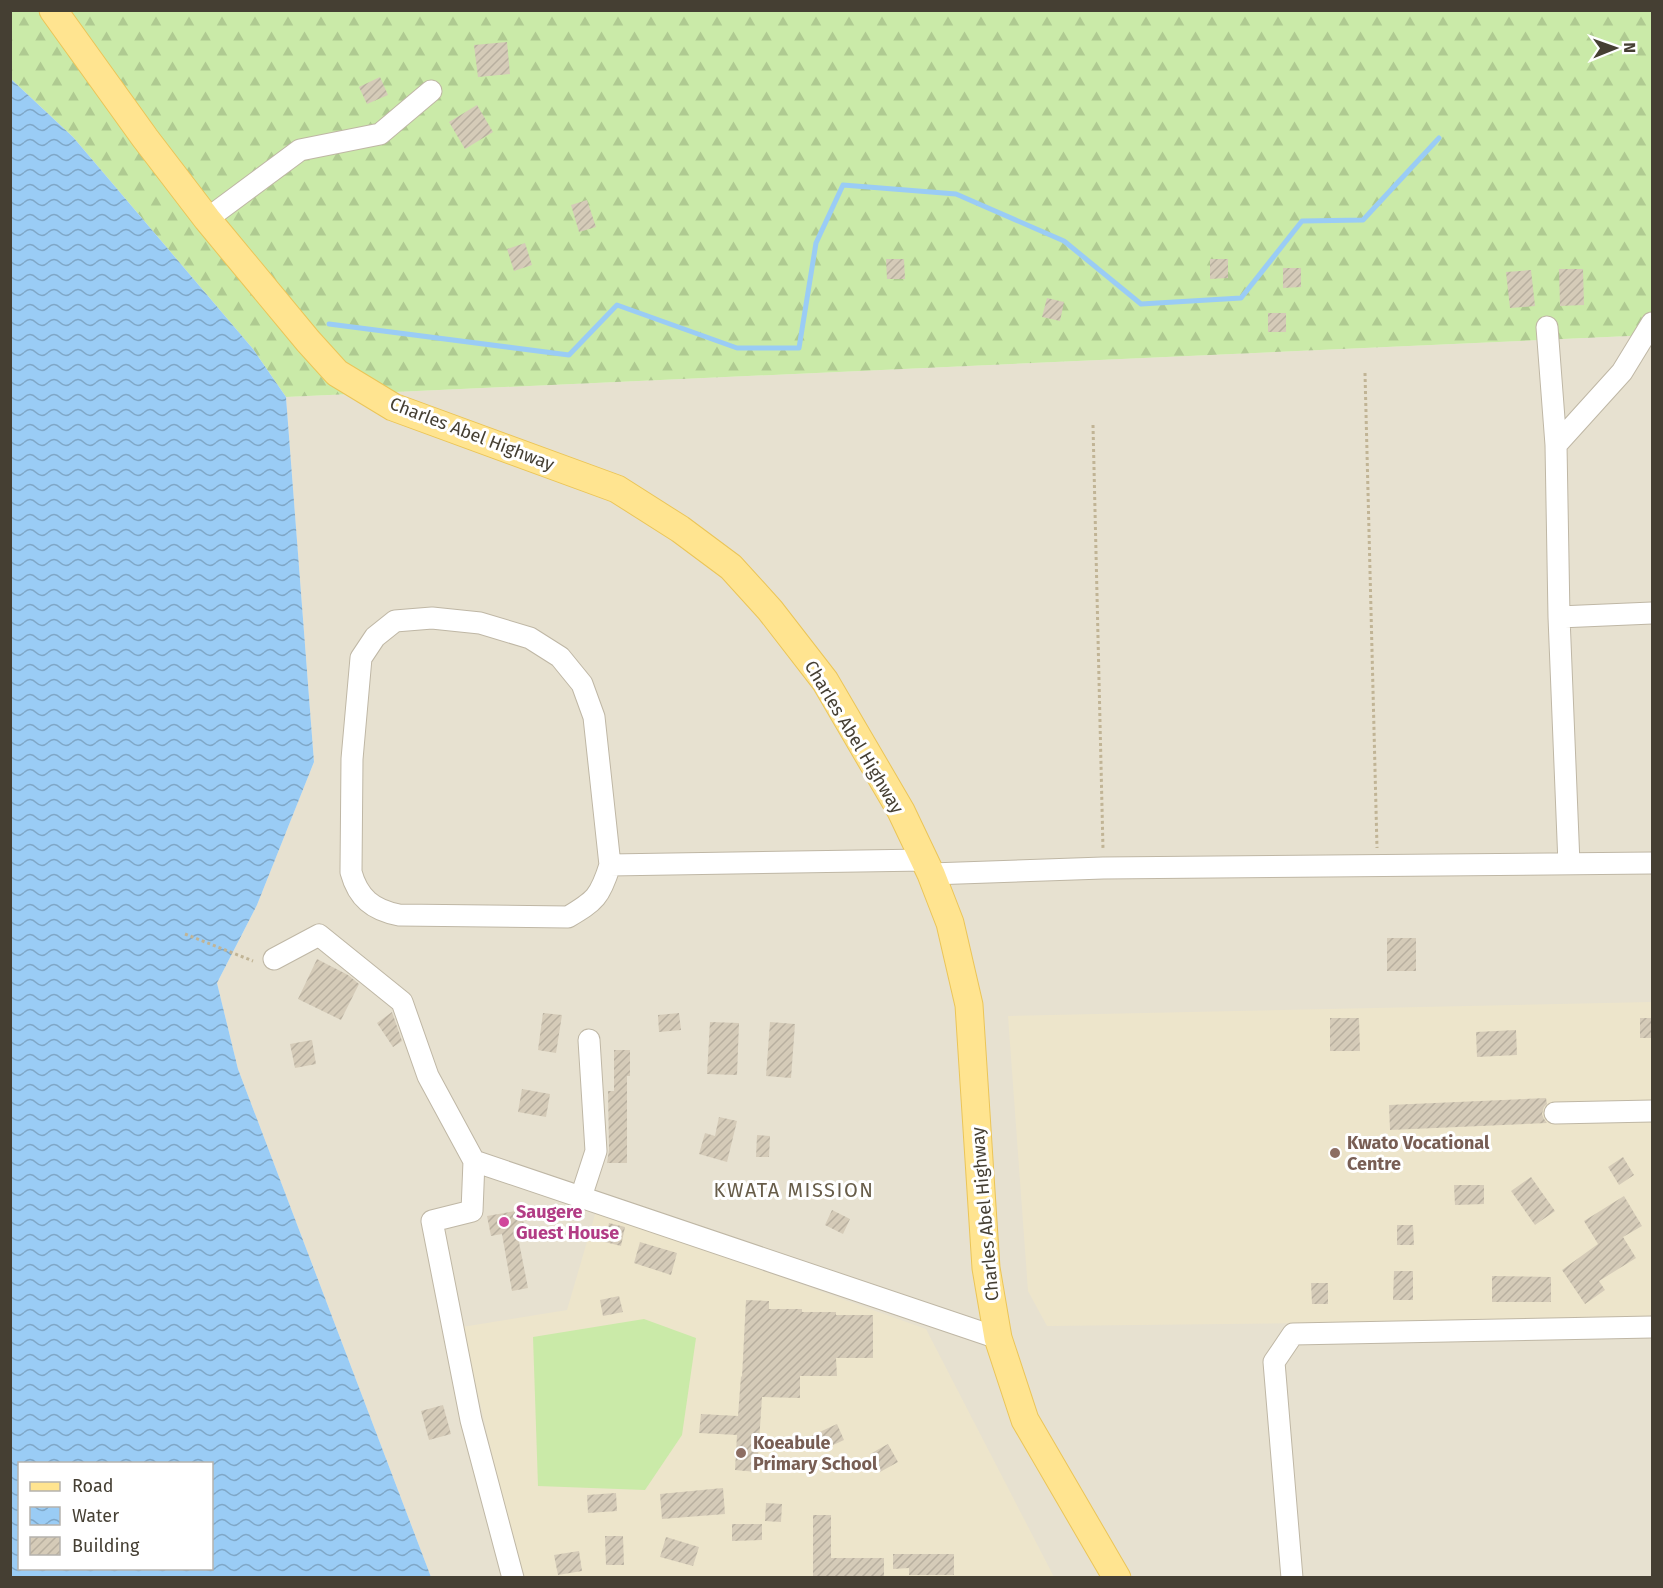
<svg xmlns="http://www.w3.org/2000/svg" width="1663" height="1588" viewBox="0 0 1663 1588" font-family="'Fira Sans',sans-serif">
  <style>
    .residential { fill: #e7e1d0 }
    .education { fill: #ede5cb }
    .forest { fill: url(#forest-firs) }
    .pitch { fill: #caeaa8 }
    .water { fill: url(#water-waves); fill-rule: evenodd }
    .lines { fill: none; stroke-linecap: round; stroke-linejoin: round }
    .stream { stroke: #9accf5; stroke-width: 5 }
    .building { fill: url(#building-hatch) }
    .minor-casing { stroke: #bfb7a5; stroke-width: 23 }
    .major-casing { stroke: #ebc558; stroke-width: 29 }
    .path { stroke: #c1b495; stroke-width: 3; stroke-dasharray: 3 3; stroke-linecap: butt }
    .minor { stroke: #fff; stroke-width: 21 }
    .major { stroke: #ffe490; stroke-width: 27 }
    .education-dot { fill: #8d6e63; stroke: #fff; stroke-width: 2 }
    .hotel-dot { fill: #d1479c; stroke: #fff; stroke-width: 2 }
    .labels { text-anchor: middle; stroke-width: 6; stroke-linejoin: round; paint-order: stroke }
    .street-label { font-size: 18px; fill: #453f33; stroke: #fff }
    .education-label { font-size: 18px; font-weight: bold; fill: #785e54; stroke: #fff; text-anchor: start }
    .hotel-label { font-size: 18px; font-weight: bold; fill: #b23c85; stroke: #fff; text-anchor: start }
    .neighbourhood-label { font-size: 20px; letter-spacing: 1.5px; fill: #685d49; stroke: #fff }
  </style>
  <defs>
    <pattern id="forest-firs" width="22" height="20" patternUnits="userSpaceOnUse" patternTransform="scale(1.5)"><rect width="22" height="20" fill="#caeaa8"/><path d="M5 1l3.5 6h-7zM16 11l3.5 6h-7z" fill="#afca91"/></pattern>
    <pattern id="water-waves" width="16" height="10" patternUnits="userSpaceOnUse" patternTransform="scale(1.5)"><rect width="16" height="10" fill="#9accf5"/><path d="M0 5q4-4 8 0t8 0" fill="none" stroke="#7fa7c7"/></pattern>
    <pattern id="building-hatch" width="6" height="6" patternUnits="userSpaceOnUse" patternTransform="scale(1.5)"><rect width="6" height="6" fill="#d5cbb8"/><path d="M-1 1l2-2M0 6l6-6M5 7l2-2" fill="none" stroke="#b8af9f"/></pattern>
  </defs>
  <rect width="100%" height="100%" fill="#f3efe3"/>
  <path class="residential" d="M1652 335V1577H431L238 1069 217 983 257 905 314 762 286 397Z"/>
  <path class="education" d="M1652 1002V1319L1047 1326 1028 1291 1008 1016Z
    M596 1211 926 1329 1054 1577H521L462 1327 567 1310Z"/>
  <path class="forest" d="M10 11H1652V335L286 397 253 349 73 137 11 79Z"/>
  <path class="pitch" d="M644 1319 696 1338 682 1435 645 1490 538 1486 533 1337Z"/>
  <path class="water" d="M11 79 73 137 253 349 286 397 314 762 257 905 217 983 238 1069 431 1577H11ZM20 1464H212V1568H20Z"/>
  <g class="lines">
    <path class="stream" d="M329 324 569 355 617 305 737 348H799L816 243 843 185 956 194 1064 241 1141 304 1241 298 1302 221 1363 220 1439 138"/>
  </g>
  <path class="building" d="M507 42 510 74 478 77 474 45Z
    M380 77 388 95 367 104 359 87Z
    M477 105 493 132 465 149 449 122Z
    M587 200 596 227 579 232 571 205Z
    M525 243 532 265 514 271 507 249Z
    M886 259H904L905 279H887Z
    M1210 259H1228V278L1210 279Z
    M1283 268H1301V287L1283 288Z
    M1559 269H1583L1584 305 1560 306Z
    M1531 270 1535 306 1510 308 1506 272Z
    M1047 298 1064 302 1060 321 1042 317Z
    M1268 313H1286V332H1268Z
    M1387 938H1416V971H1387Z
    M317 959 348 975 359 984 341 1020 298 999Z
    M392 1012 402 1041 393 1047 377 1023Z
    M543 1013 562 1015 556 1053 538 1050Z
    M679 1013 681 1030 659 1032 658 1015Z
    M1330 1018H1359L1360 1051H1330Z
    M1640 1018H1653V1038H1640Z
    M710 1022 739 1023 737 1075 707 1074Z
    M770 1022 795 1024 791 1078 766 1076Z
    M1516 1030 1517 1055 1477 1057 1476 1032Z
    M312 1040 316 1064 295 1068 290 1044Z
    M614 1050H630V1076H627V1163H607L609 1150 608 1091H614Z
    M522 1089 550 1094 546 1117 518 1112Z
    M1546 1098 1547 1104 1544 1107 1542 1114 1544 1119 1547 1123 1390 1130 1389 1105Z
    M719 1117 737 1121 727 1162 699 1154 705 1133 715 1136Z
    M757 1135 770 1136 769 1157H756Z
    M1623 1157 1634 1175 1619 1185 1608 1167Z
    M1531 1177 1555 1211 1535 1225 1511 1191Z
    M1454 1185H1484V1204L1455 1205Z
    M1624 1196 1642 1226 1623 1237 1636 1258 1599 1281 1605 1290 1585 1304 1562 1270 1598 1244 1584 1221Z
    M521 1210 525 1230 517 1232 528 1288 512 1291 502 1234 491 1236 487 1216Z
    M832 1210 850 1219 843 1234 825 1225Z
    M609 1223 625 1227 621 1246 605 1242Z
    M1397 1225H1413L1414 1245H1397Z
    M640 1242 677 1253 671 1275 634 1263Z
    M1394 1271H1413V1300H1393Z
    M1492 1276 1551 1277V1302H1492Z
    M1311 1283H1328V1304H1312Z
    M619 1296 623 1312 603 1316 600 1300Z
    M746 1300 769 1301V1309H802V1312H836V1315H873V1358H836L837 1376H800V1398L762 1397 757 1472 735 1470 737 1435 699 1433 701 1414 738 1416 741 1376 742 1377Z
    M443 1405 451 1434 429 1440 421 1411Z
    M837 1424 844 1440 818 1452 811 1436Z
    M888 1444 898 1462 880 1472 870 1454Z
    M723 1488 725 1514 662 1519 660 1494Z
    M616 1493 617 1511 588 1513 587 1495Z
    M766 1503 782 1504 781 1522 765 1521Z
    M813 1515H831V1558H884V1578L813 1577Z
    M732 1524H762V1540L732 1541Z
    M605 1536H623L624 1565H606Z
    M666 1537 699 1547 693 1566 660 1557Z
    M579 1551 582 1571 558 1575 554 1555Z
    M893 1554H954V1575H909V1568L893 1569Z"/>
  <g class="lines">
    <defs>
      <path id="minor" d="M207 219 300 150 380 134 431 91
        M1547 327 1556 445 1559 617
        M1556 445 1622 372 1652 323
        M1569 864 1559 617 1652 613
        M610 865C600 897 595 901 568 917L399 915C373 910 358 898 351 872L352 759 361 658 375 637 395 621 432 618 480 623 530 638 560 657 582 684 594 717 610 865 925 860
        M931 874 1103 868 1652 863
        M274 959 319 935 402 1002 428 1076 474 1161 472 1211 432 1221 471 1420 513 1578
        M1555 1113 1652 1111
        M474 1161 998 1338
        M581 1197 596 1151 589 1040
        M1292 1578 1274 1362 1293 1334 1652 1327"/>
      <path id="major" d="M53 10 145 138 207 219 308 341 337 373 393 407 617 489 680 529 731 567 770 610 825 681 901 811 931 874 950 923 969 1005 986 1268 998 1338 1025 1420 1117 1578"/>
    </defs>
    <use href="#minor" class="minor-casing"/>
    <use href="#major" class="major-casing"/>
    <path class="path" d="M1365 373 1377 848
      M1093 425 1103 849
      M185 934 253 961"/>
    <use href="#minor" class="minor"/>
    <use href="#major" class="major"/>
  </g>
  <g class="education-dot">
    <circle cx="1335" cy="1153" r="6"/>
    <circle cx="741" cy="1453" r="6"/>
  </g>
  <circle class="hotel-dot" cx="504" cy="1222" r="6"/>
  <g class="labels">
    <g class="street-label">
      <text transform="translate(472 434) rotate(21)" y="6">Charles Abel Highway</text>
      <text transform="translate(854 737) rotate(59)" y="6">Charles Abel Highway</text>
      <text transform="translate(985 1214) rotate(-95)" y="6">Charles Abel Highway</text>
    </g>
    <g class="education-label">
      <text x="1347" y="1149">Kwato Vocational<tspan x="1347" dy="21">Centre</tspan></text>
      <text x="753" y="1449">Koeabule<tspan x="753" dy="21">Primary School</tspan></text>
    </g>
    <g class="hotel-label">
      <text x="516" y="1218">Saugere<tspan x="516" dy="21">Guest House</tspan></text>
    </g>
    <g class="neighbourhood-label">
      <text x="794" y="1197">KWATA MISSION</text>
    </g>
  </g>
  <rect width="1663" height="1588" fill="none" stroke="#453f33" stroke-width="24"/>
  <rect x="18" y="1462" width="195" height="108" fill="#ffffff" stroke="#b5b2ad" stroke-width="1.5"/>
  <rect x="30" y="1482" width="30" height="9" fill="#ffe490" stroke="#b5b2ad" stroke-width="1.5"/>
  <text x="72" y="1492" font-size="18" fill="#453f33">Road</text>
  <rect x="30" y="1507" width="30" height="18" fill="url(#water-waves)" stroke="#b5b2ad" stroke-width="1.5"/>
  <text x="72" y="1522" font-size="18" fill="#453f33">Water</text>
  <rect x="30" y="1537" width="30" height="18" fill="url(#building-hatch)" stroke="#b5b2ad" stroke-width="1.5"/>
  <text x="72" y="1552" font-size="18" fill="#453f33">Building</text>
  <g transform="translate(1615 48) rotate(89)" stroke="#ffffff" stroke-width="4.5" paint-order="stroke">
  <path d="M0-4.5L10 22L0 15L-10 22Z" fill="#453f33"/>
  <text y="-9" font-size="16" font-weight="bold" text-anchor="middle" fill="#453f33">N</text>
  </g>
</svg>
